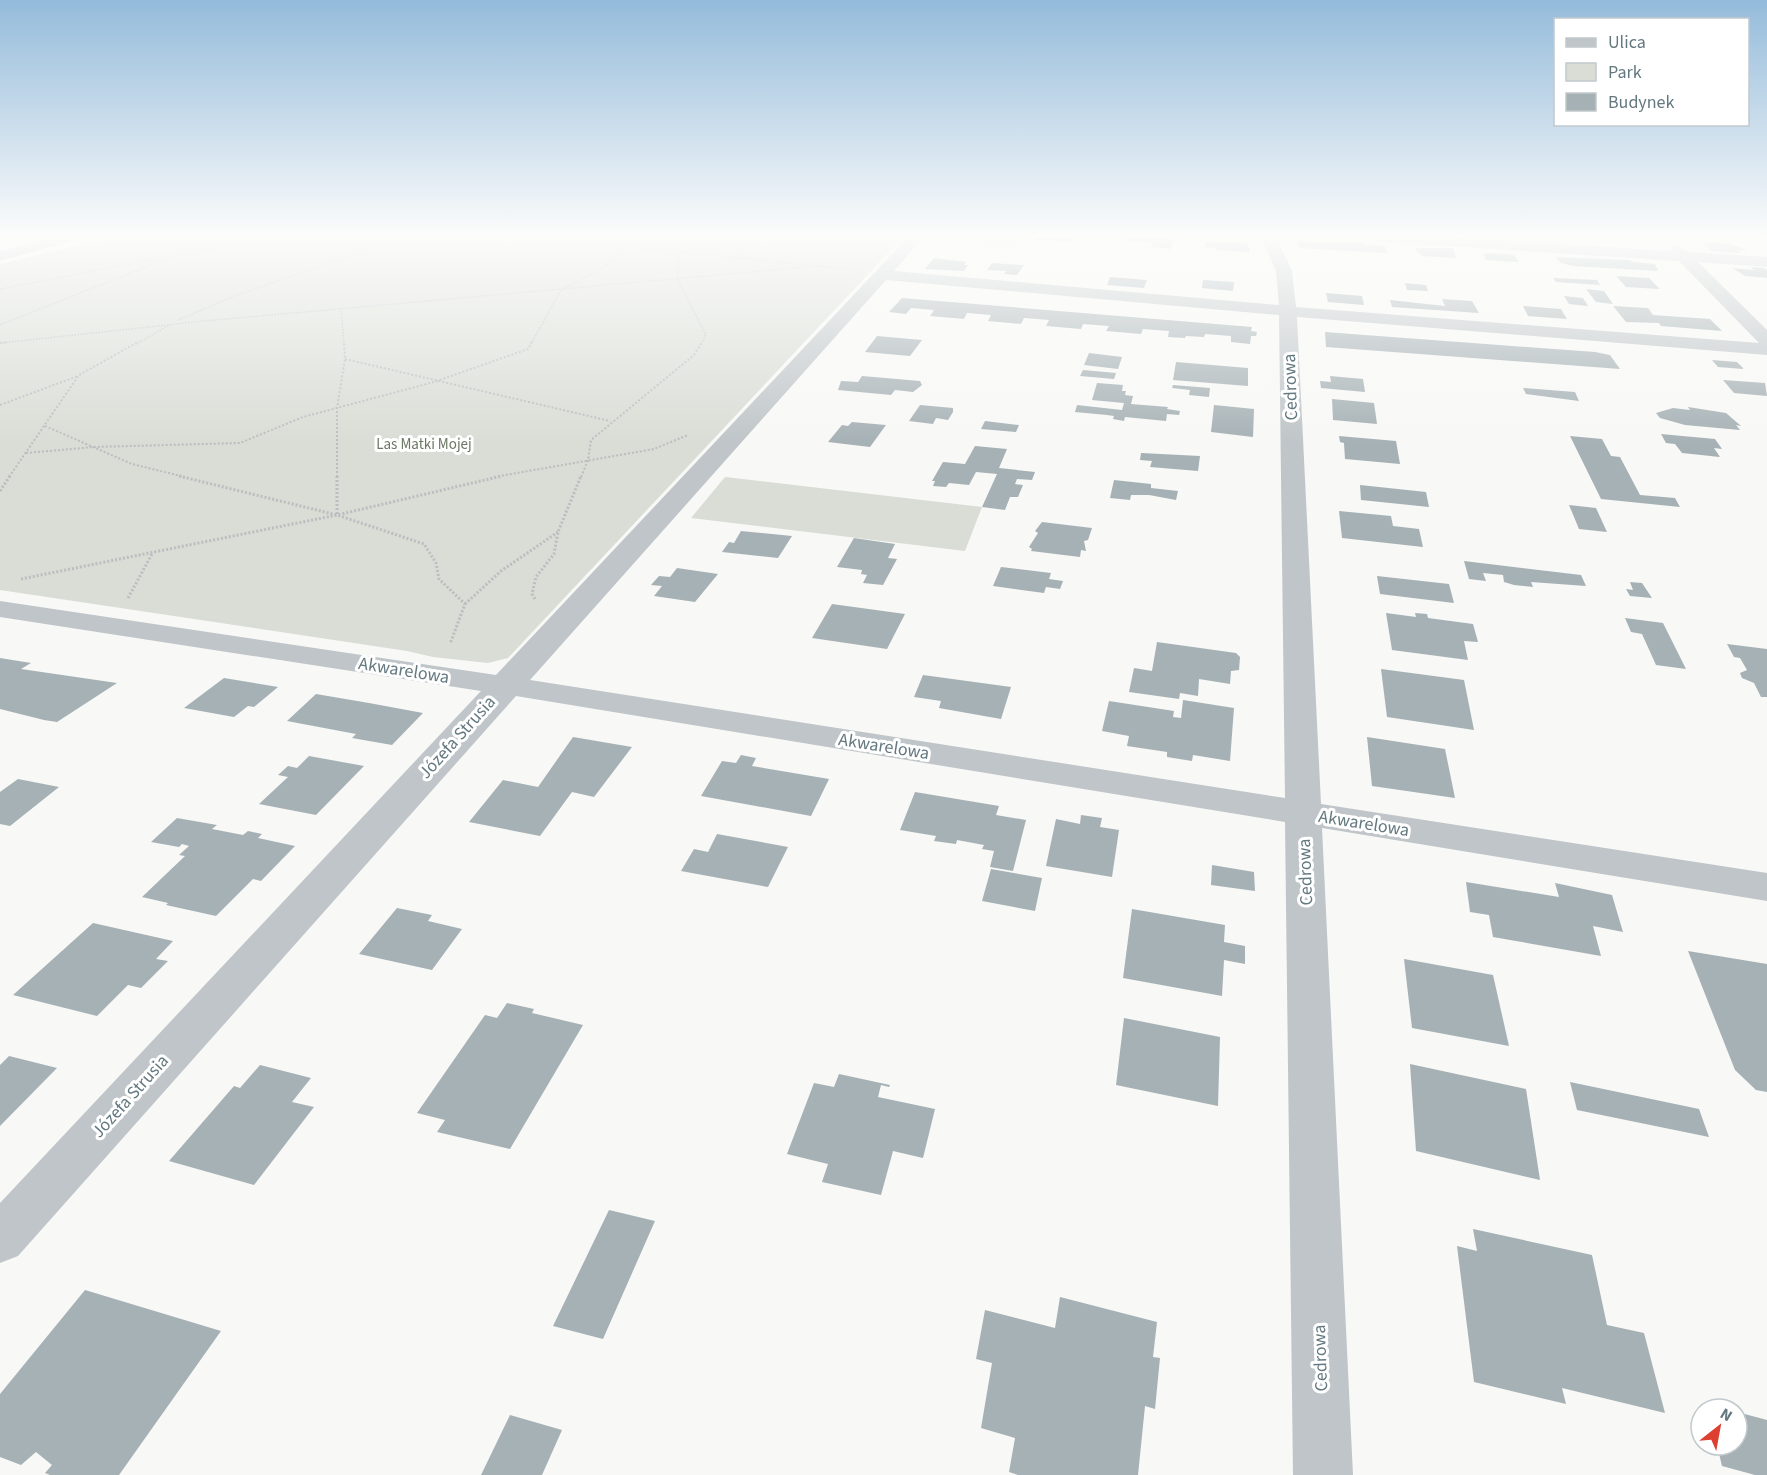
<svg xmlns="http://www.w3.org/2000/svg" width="1767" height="1475" viewBox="0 0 1767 1475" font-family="'Source Sans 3',sans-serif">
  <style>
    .built { fill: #e6e8e7 }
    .green { fill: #d9ddd5 }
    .building { fill: #a6b1b5 }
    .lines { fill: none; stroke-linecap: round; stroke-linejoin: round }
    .path-far2 { stroke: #babec0; stroke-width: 1.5; stroke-dasharray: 1.5 1.5; stroke-linecap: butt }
    .path-far1 { stroke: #babec0; stroke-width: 2; stroke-dasharray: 2 2; stroke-linecap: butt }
    .path { stroke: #babec0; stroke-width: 3; stroke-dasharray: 2 2; stroke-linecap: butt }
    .minor { fill: #bfc5c8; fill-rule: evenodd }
    .labels { text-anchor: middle; stroke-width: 6; stroke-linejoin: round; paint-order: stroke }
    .far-park-label { font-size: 15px; fill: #6a7863; stroke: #fff }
    .street-label { font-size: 18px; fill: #647880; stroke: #fff }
  </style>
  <rect width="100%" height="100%" fill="#f8f8f6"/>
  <path class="built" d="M930 237H1020L1013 249 926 242Z"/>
  <path class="green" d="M113 237H903L508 658 488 663 433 657 407 651 0 590V264Z
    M725 477 982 507 965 551 691 518Z"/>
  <path class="building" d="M1036 237H1073L1071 242 1034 240Z
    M1126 237H1173L1171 249 1151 247 1153 243 1125 241Z
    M1206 241 1247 243 1250 252 1216 250V248L1204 247Z
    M1297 241 1364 243V245L1385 246 1387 253 1299 248Z
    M1702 242 1731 244 1747 250H1738L1741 253 1712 251Z
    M1414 248H1453L1456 258 1422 256Z
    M1494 253 1514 255 1519 262 1486 260 1483 254Z
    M1556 257 1630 260 1632 262 1655 264 1658 271 1573 266 1561 263Z
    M934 258 966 262 964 265H968L964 271 925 269Z
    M992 263 1024 265 1017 275 1004 274 1006 271 987 270Z
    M1751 267 1764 268 1767 270V278L1745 276 1732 268 1754 270Z
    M1616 276 1649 278 1660 289 1626 287Z
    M1110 277 1147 280 1144 288 1107 285Z
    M1553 278 1597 280 1600 285 1556 282Z
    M1203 280 1234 282 1233 291 1202 288Z
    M1405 283 1426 285 1428 291 1407 290Z
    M1586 289 1604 291 1613 304 1596 302Z
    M1326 293 1362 296 1364 305 1328 302Z
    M1564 296 1583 298 1588 306 1569 304Z
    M902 298 1252 327 1251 331 1257 332 1256 336H1251L1250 344 1231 342V336L1205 334 1204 337 1186 336 1185 338 1168 337 1169 331 1143 329 1141 334 1106 331 1109 326 1083 324 1081 329 1046 326 1049 320 1037 319 1024 318 1021 324 988 321 991 315 967 313 964 319 930 316 934 310 911 308 906 314 889 312Z
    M1442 299 1472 301 1479 313 1392 307 1390 300 1445 306Z
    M1523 306 1561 309 1567 319 1528 316Z
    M1613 306 1648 308 1653 315 1710 319 1722 331 1661 326 1659 323 1626 322Z
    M1325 332 1595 352 1610 355 1620 369 1326 347Z
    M877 336 922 340 910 356 865 352Z
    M1089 353 1122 357 1118 369 1084 365Z
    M1712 360 1737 362 1744 369 1718 367Z
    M1176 362 1248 368V386L1173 380Z
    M1083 370 1116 373 1114 379 1080 376Z
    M862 376 920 381 922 385 913 392 895 390 891 395 838 390 841 381 858 382Z
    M1330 376 1363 379 1365 392 1321 388 1320 381 1331 382Z
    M1723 380 1765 383 1767 396 1734 393Z
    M1097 383 1123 385 1122 391H1126L1125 395 1133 396 1131 404 1168 407 1167 409 1180 411 1179 415 1167 414 1166 421 1125 417 1124 421 1113 419 1114 416 1107 415 1075 412 1077 405 1122 410 1124 403 1092 400Z
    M1173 385 1210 388 1209 397 1189 395 1190 390 1172 388Z
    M1523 388 1575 392 1579 401 1526 394Z
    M1332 399 1374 403 1377 424 1333 420Z
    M920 405 953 408V412L948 420 936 418 933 424 909 421Z
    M1214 405 1254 409 1253 437 1211 432Z
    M1688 407 1726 413 1741 426 1736 425 1740 430 1685 425 1660 418 1656 413 1673 408 1690 410Z
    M985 421 1019 425 1016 432 981 429Z
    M852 422 886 425 870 447 828 442 842 425 848 426Z
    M1661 434 1715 439 1722 449 1714 448 1720 457 1682 453 1675 444 1666 443Z
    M1339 436 1396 441 1400 464 1345 459 1344 443 1340 442Z
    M1570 436 1602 439 1611 456 1620 457 1640 495 1675 498 1680 507 1601 499Z
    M975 446 1007 449 999 468 1035 472 1032 480 1017 479 1015 484 1023 485 1018 497H1010L1005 510 982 507 997 474 976 472 969 485 949 483 946 487 933 486 935 481H932L943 462 965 464Z
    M1141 453 1200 456 1198 471 1150 467 1152 461 1140 460Z
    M1114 480 1151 484V488L1178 491 1176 500 1149 495H1131L1130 500 1110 498Z
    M1360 485 1426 492 1429 507 1361 500Z
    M1569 505 1596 508 1607 532 1579 529Z
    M1339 511 1391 516 1393 526 1419 529 1423 547 1342 538Z
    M1042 522 1092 528 1088 540 1084 541 1086 551 1081 550 1080 557 1031 551 1032 549 1029 547 1038 533 1035 531Z
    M741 531 792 536 778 558 722 552 729 542 734 543Z
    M854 538 895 544 888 558 897 559 883 585 863 583 867 575 861 574 862 570 837 567Z
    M1464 561 1581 575 1586 586 1531 582 1533 587 1514 585 1504 582 1503 575 1483 573 1486 581 1469 579Z
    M1001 567 1051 573 1049 579 1063 581 1060 589 1046 587 1044 593 993 586Z
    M677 568 718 574 695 602 654 596 662 586 651 585 659 576 670 577Z
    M1377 576 1449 584 1454 603 1380 594Z
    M1630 582 1642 583 1652 598 1630 596 1626 589 1633 590Z
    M832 604 905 614 887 649 812 638Z
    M1386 613 1416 617 1415 613 1427 614 1428 618 1473 624 1478 642 1464 641 1468 660 1392 650Z
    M1625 618 1663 623 1686 669 1656 665 1642 634 1631 632Z
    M1157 642 1236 653 1240 657 1239 670 1231 671 1230 684 1199 679 1198 696 1180 693 1179 699 1129 692 1134 668 1152 671Z
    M1727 644 1767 649V697H1761L1754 683 1742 678 1740 673 1747 670 1740 658 1734 657Z
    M0 658 31 663 21 669 117 683 57 722 44 720 0 709Z
    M1381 669 1464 680 1474 730 1387 717Z
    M923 675 1011 687 1001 719 939 708 941 701 914 697Z
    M224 678 278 687 254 707 248 706 234 717 184 708Z
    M316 694 369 703 423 713 392 745 352 738 356 734 287 721Z
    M1183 700 1234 708 1230 761 1193 755 1192 761 1167 757V752L1127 746 1129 736 1102 731 1109 701 1174 711 1173 717 1181 718Z
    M573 737 632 747 594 797 572 792 540 836 469 822 503 780 538 787Z
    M1367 737 1445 749 1455 798 1372 786Z
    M741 755 756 758 752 766 829 779 811 816 701 796 722 761 736 763Z
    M309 756 364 766 316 815 259 804 288 777 278 775 288 766 297 768Z
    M18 779 59 787 10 826 0 824V792Z
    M915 792 999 806 996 815 1026 820 1013 871 990 867 994 851 982 849 984 845 957 840 956 844 934 841 936 836 900 830Z
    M1081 815 1102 818 1100 827 1119 830 1112 877 1046 866 1056 819 1080 824Z
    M177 818 217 825 212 829 243 835 248 831 262 834 258 838 295 846 261 881 253 879 216 916 166 905 168 903 142 897 185 856 179 855 189 846 182 844 179 847 151 842Z
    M717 834 788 847 768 887 681 871 694 849 708 852Z
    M1212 865 1254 872 1255 891 1211 885Z
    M991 869 1042 878 1035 911 982 901Z
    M1466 882 1559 897 1555 883 1612 895 1623 932 1593 926 1601 956 1493 937 1489 915 1470 912Z
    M397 908 432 915 428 921 462 929 432 970 359 954Z
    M1132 909 1225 925 1224 942 1245 946V964L1224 960 1222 996 1123 978Z
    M93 923 173 941 156 959 168 961 141 988 128 985 97 1016 13 995Z
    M1688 951 1767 964V1092L1756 1090 1735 1070Z
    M1404 959 1493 975 1509 1046 1412 1028Z
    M507 1003 534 1009 532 1013 583 1025 510 1149 437 1132 445 1120 417 1113 485 1015 497 1018Z
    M1124 1018 1220 1037 1218 1106 1116 1085Z
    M9 1056 57 1068 0 1126V1065Z
    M1410 1064 1526 1089 1540 1180 1416 1151Z
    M260 1065 311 1078 292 1102 314 1107 254 1185 169 1161 234 1086 240 1088Z
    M839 1074 890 1085 889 1087 881 1085 878 1097 935 1109 923 1158 893 1151 881 1195 822 1182 828 1164 787 1154 814 1083 834 1087Z
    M1570 1082 1699 1109 1709 1137 1577 1110Z
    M609 1210 655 1221 603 1339 553 1326Z
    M1473 1229 1592 1255 1607 1325 1644 1333 1665 1413 1562 1388 1566 1404 1474 1382 1457 1246 1477 1251Z
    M85 1290 221 1331 119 1475H50L45 1473 52 1465 36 1452 21 1465 0 1457V1394Z
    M1060 1297 1157 1322 1153 1357 1160 1358 1155 1409 1145 1406 1138 1475H1018L1009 1472 1015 1438 981 1428 992 1363 976 1359 985 1310 1055 1328Z
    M1737 1412 1767 1420V1475H1755L1722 1466 1717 1445H1737Z
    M510 1415 562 1430 542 1475H481Z"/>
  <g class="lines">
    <path class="path-far2" d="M187 237 189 253
      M215 237 234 242
      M534 237 808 265
      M679 237 678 281 706 335 701 344
      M732 257 750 237
      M816 266 847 269
      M0 289 161 258
      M341 308 344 344
      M178 320 232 297 404 237
      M0 325 173 256 269 237
      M0 343 204 321 818 266
      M136 344 171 324
      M531 344 561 290 604 267 623 247 659 237"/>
    <path class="path-far1" d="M0 343 7 342
      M345 359 610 421
      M0 405 78 376
      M45 426 132 464 185 477
      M26 453 94 447 240 443 303 417 434 382 528 349 532 342
      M9 477 79 375 138 342
      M337 477V408L345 359 344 342
      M494 477 654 449 688 435
      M581 477 588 460 591 440 694 355 702 342"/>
    <path class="path" d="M179 476 337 515 424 544 436 563 439 579 465 604 450 644
      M337 476V515
      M0 491 10 476
      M21 579 337 515 502 476
      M128 598 152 554
      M535 599 532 594 536 577 554 554 558 532 581 476
      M465 604 501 571 558 532"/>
    <path class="minor" d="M58 237H85L0 261V251Z
      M908 237H923L894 271 1279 305 1276 271 1261 237H1276L1292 271 1296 307 1759 343 1679 261 1371 241 1364 237H1449L1670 251 1672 247 1677 245 1688 252 1767 257V267L1698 262 1767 330V355L1297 317 1321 804 1767 873V901L1322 828 1353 1475H1293L1285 822 516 696 18 1256 0 1263V1203L481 691 0 617V601L496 675ZM886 280 1279 315 1285 798 530 680Z"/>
  </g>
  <linearGradient id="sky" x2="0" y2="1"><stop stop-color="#94bbdb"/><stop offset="0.53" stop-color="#fcfcfb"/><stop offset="1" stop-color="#fcfcfb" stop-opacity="0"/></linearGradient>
  <rect width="1767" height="444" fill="url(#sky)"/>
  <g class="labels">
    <g class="far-park-label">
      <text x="424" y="449">Las Matki Mojej</text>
    </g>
    <g class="street-label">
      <text transform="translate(1290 387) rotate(-92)" y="6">Cedrowa</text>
      <text transform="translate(404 670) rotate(9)" y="6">Akwarelowa</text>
      <text transform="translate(457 737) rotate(-48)" y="6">Józefa Strusia</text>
      <text transform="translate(884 746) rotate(9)" y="6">Akwarelowa</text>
      <text transform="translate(1364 823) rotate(9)" y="6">Akwarelowa</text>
      <text transform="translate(1305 872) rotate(-92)" y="6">Cedrowa</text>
      <text transform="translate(130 1096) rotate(-48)" y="6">Józefa Strusia</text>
      <text transform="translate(1320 1358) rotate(-92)" y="6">Cedrowa</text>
    </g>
  </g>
  <rect x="1554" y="18" width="195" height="108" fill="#ffffff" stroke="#c1c9cc" stroke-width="1.5"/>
  <rect x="1566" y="38" width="30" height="9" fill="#bfc5c8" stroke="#c1c9cc" stroke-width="1.5"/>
  <text x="1608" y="48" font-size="18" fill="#647880">Ulica</text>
  <rect x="1566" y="63" width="30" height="18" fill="#d9ddd5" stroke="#c1c9cc" stroke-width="1.5"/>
  <text x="1608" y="78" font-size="18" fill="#647880">Park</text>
  <rect x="1566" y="93" width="30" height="18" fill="#a6b1b5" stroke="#c1c9cc" stroke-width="1.5"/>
  <text x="1608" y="108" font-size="18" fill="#647880">Budynek</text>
  <g transform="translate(1719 1427) rotate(31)"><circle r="28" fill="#ffffff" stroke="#c1c9cc" stroke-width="1.5"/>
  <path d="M0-4.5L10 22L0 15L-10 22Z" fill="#dd3f31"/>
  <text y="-9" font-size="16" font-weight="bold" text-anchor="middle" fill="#647880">N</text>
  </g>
</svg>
